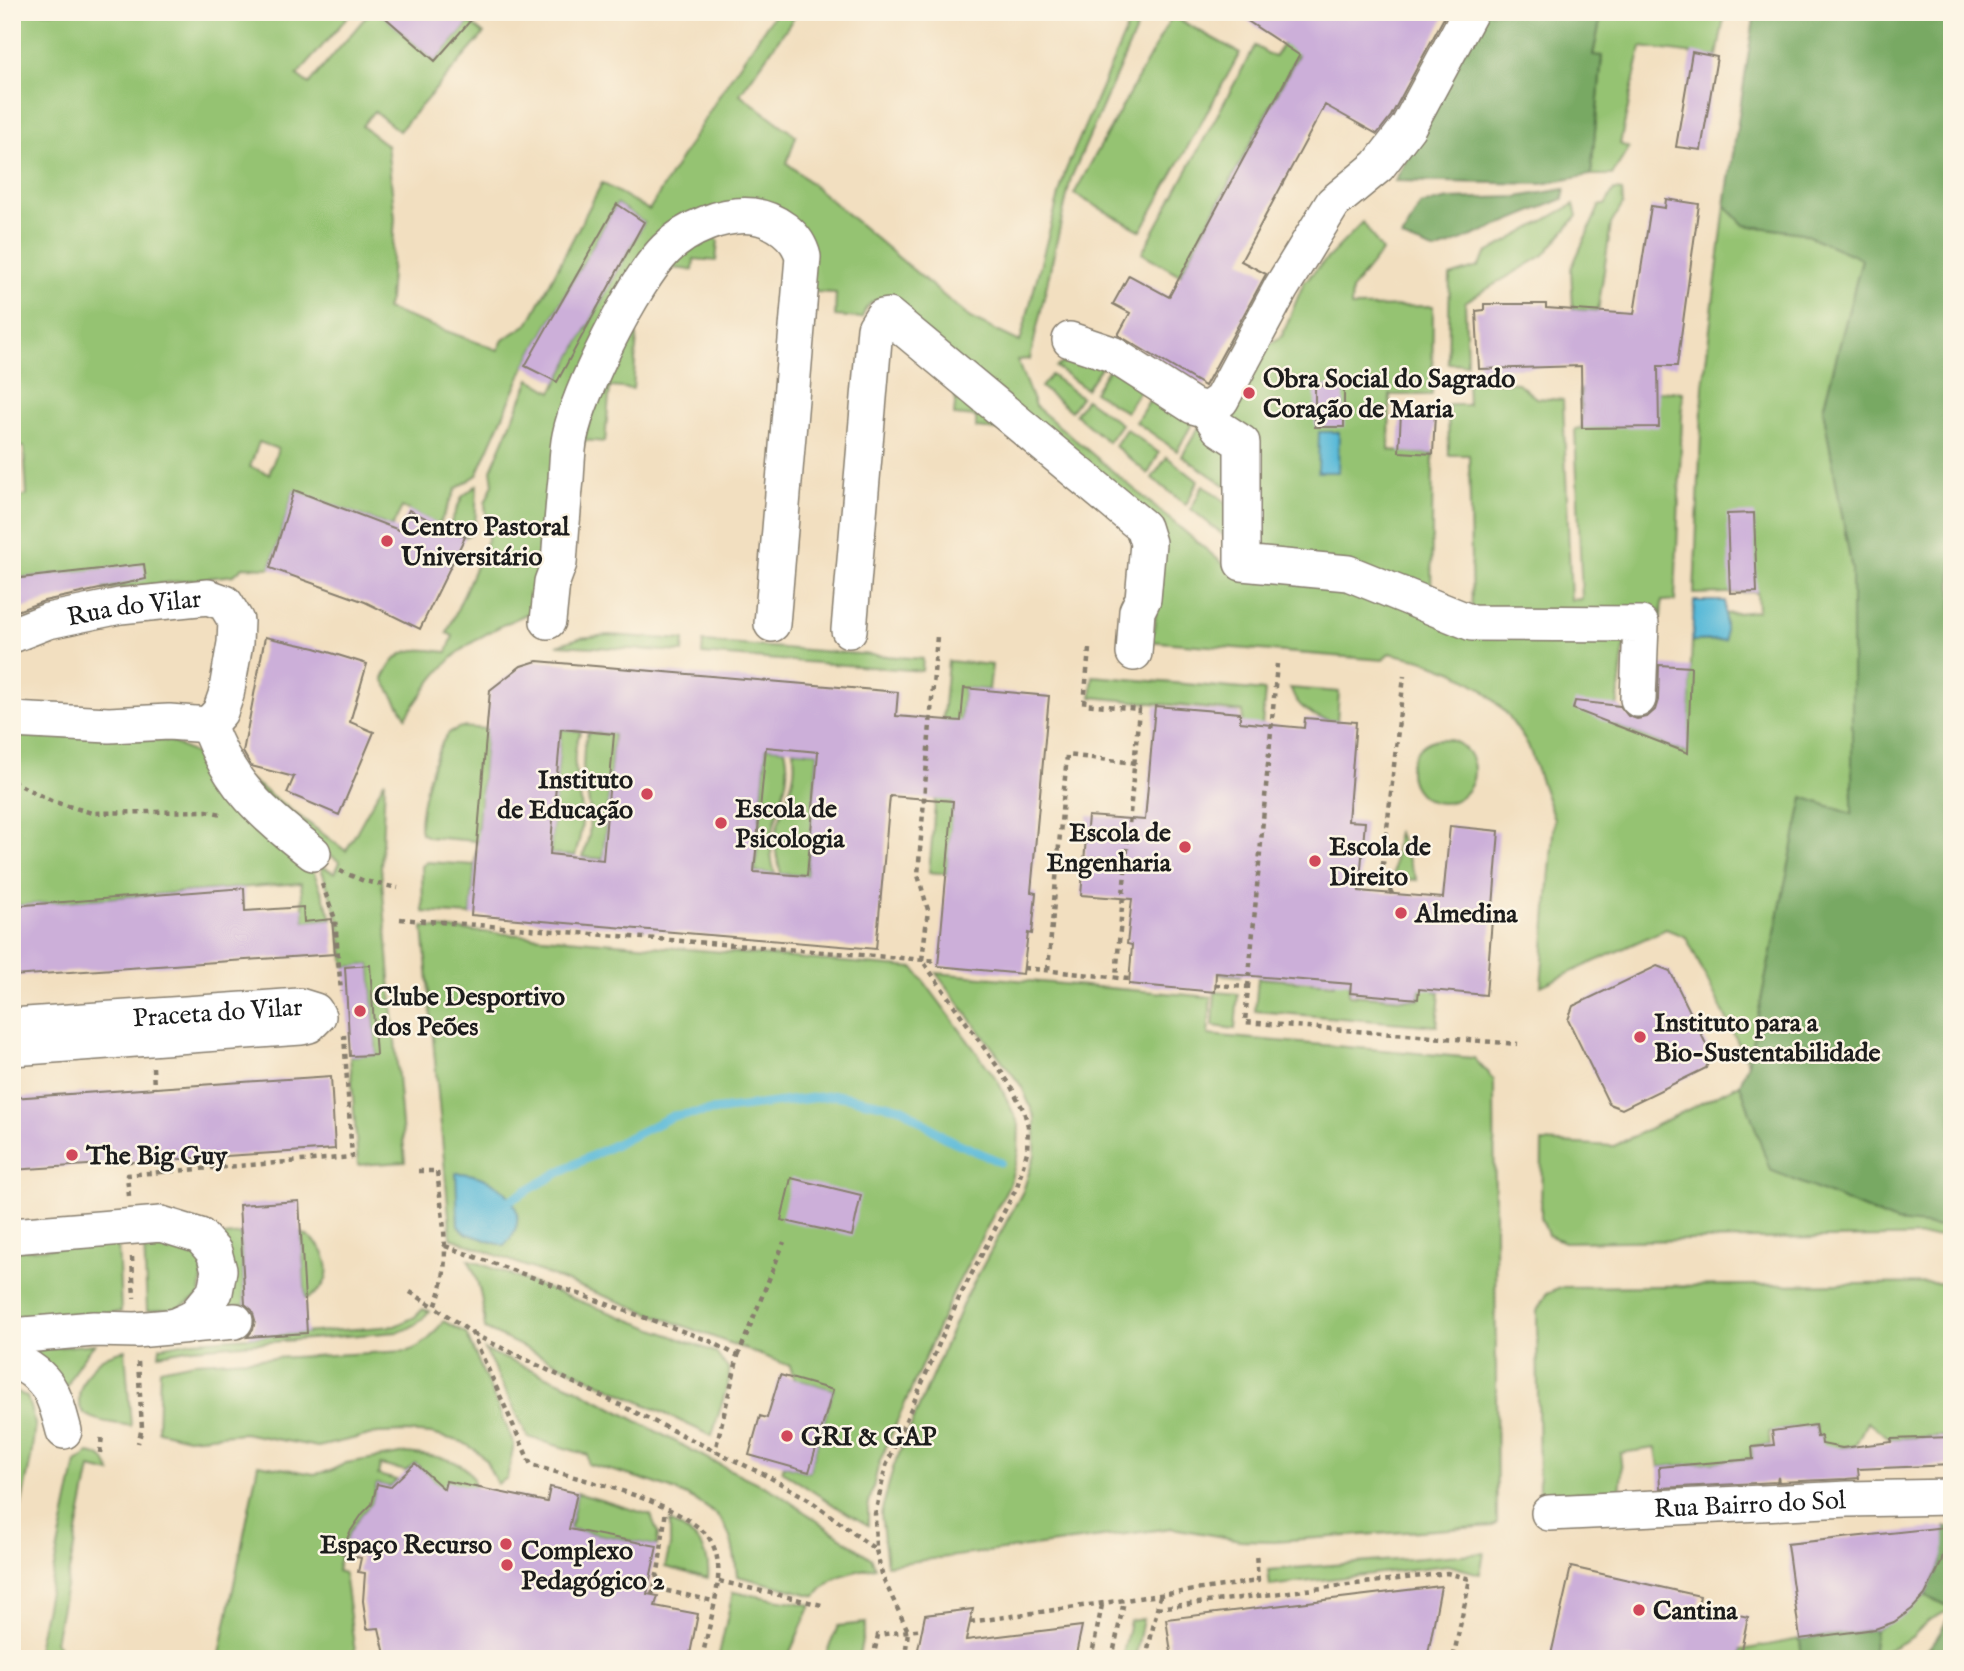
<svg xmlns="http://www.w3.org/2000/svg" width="1964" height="1671" viewBox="0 0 1964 1671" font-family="'IM FELL English',serif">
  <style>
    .green { fill: #95c372; stroke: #587047; stroke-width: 2; fill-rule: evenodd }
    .forest { fill: #78a964; stroke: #4a6240; stroke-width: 2 }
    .water { fill: #59b9d8; stroke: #3a6a7a; stroke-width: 2 }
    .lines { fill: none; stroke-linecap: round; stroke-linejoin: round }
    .stream { stroke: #59b9d8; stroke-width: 9 }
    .building { fill: #ccafd9; fill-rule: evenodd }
    .minor-casing { stroke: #877e6e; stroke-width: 38 }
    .path { stroke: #877e6e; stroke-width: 4.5; stroke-dasharray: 5 5; stroke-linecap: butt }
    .minor { stroke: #fff; stroke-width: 35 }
    .poi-dot { fill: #d1495b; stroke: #fcf5e5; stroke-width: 2.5 }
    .labels { text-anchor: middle; stroke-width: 5; stroke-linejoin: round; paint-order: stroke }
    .poi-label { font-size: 26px; font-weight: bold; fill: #1c1c1c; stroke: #fcf5e5; text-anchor: start }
    .street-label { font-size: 26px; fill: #1c1c1c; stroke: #fcf5e5 }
  </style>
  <rect width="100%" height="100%" fill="#fcf5e5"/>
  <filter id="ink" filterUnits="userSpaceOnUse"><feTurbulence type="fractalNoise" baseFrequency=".0143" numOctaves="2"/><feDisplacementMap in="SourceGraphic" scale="14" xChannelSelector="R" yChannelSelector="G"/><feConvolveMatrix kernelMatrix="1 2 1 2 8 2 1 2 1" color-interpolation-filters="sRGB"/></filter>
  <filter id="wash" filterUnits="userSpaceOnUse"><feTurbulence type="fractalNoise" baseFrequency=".00686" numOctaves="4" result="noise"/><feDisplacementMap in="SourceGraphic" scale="28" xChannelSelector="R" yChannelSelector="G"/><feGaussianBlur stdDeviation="1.57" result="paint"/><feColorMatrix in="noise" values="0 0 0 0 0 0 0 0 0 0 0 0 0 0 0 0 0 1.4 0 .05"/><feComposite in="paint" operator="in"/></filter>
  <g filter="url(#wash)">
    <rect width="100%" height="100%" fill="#f2dfc0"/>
    <path class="green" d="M18 12H352L297 75 309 84 370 12 384 16 435 61 469 22 484 34 399 131 374 111 362 126 387 145 395 218 389 300 386 309 498 350 503 340 529 323 602 183 649 210 727 83 776 12H798L740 94 796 136 787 163 970 318 1020 342 1065 172 1134 12H1144L1071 178 1030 359 1017 360 1035 406 1233 572 1344 579 1466 629 1626 630 1615 725 1687 753 1692 641 1725 640V614L1758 611 1757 592 1694 594 1703 386 1725 205 1744 225 1802 233 1862 259 1823 409 1852 570V815L1803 797 1748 1063 1686 937 1666 929 1541 986 1554 819 1528 745 1506 713 1482 689 1454 672 1422 660 1389 653 1383 660 1147 641 1145 631H1154L1161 544 890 299C875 297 866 303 862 318L835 316 836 293 814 292 753 203 624 286 541 608C516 618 490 630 467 646 442 663 423 692 406 717L383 679C398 645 414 648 447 652L453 636 447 633 488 538 485 503 493 484 491 470 530 379 552 392 644 222 617 204 525 366 477 475 456 489 439 525 402 507 392 527 294 491 270 568 243 567 234 575 103 590 104 569 12 579V499L27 495 24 447H12V25ZM259 442 278 449 269 474 250 467Z
      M1602 12H1725L1717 57 1641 47 1620 144 1629 148 1612 175H1591L1602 56H1593Z
      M1172 16 1240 53 1141 231 1074 194Z
      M1284 43 1300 51 1180 275 1142 253 1255 46 1274 57Z
      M1614 190 1622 191 1623 204 1611 224 1598 311 1573 310 1571 269 1600 205H1605Z
      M1574 204 1577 216 1544 255 1465 302 1467 364 1448 363 1450 276 1478 267 1487 253Z
      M1363 222 1382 251 1352 289 1351 307 1433 306 1432 395H1390L1389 450 1433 454 1431 598 1249 558 1226 422 1259 351 1282 336 1304 282Z
      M715 237 718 241 716 261 694 259 693 270 670 268 677 257Z
      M630 333 637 336 633 389 610 387 605 442 583 440 587 423Z
      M1073 357 1104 363 1086 389 1056 367Z
      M1110 367 1143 385 1126 412 1094 392Z
      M1051 375 1081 397 1071 411 1041 387Z
      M1467 381 1518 383 1536 398 1563 400 1571 600 1582 599 1575 429 1582 428 1580 389 1683 392 1675 601H1662L1661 617 1472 614 1469 455H1449L1448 405H1468Z
      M1155 391 1193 422 1177 451 1136 422Z
      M956 392 997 423 998 430 976 428V417L954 415Z
      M1086 399 1121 424 1108 442 1075 414Z
      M1199 427 1230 442 1235 492 1182 456Z
      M1126 429 1159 453 1148 474 1115 446Z
      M1167 457 1198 481 1186 505 1152 478Z
      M477 485 475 530 465 537 448 529 462 497Z
      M1203 485 1234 508V544L1191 509Z
      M609 635 684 640 683 652 557 645 579 638Z
      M703 642 923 659 922 671 702 654Z
      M948 661 992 665 989 690 964 688 947 874 929 872Z
      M1093 676 1265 691 1240 976 1219 974 1243 712 1091 697Z
      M1290 688 1339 692 1337 721C1315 719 1298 710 1290 688Z
      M461 727 487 729 478 830 545 836 544 850 477 845 476 841 428 837 421 833C416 815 435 745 450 732 451 732 460 727 461 727Z
      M12 729 170 741 196 754 231 790 310 862 332 919 304 922 301 883 12 906Z
      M561 729 581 731C567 762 580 781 582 812 583 828 579 841 575 856L550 854Z
      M588 732 614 734 603 859 583 857 589 835 590 811 583 767 584 747Z
      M1410 771a32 32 0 1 1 64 0a32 32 0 1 1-64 0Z
      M766 747 785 749C797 794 759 823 775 874L755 872Z
      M793 750 818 752 807 876 781 874C778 863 775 852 775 841 777 808 801 784 793 750Z
      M248 778 346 851 385 780 381 868 405 1162 358 1165 350 1056 376 1054 370 965 345 967 339 922 320 865 335 873 340 862 293 829Z
      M1397 831 1417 880 1393 878Z
      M476 850 543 856 475 865 471 915 423 912 422 866 427 862 475 865Z
      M423 927 914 968 998 1081 1019 1125 1018 1153 1010 1183 953 1293 879 1463 868 1508V1525L838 1508 782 1471 784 1465 809 1472 833 1390 794 1379 790 1366 451 1238Z
      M936 973 1211 997 1208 1035 1474 1058 1494 1080 1497 1523 1493 1526 1274 1541 1240 1540 1172 1528 887 1565 881 1514 893 1468 964 1301 1023 1191 1035 1154V1118L1022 1087Z
      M1335 975 1350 976 1349 995 1419 1000 1421 982 1435 983V991L1440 992 1437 1026 1255 1011 1258 978 1334 984Z
      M1215 992 1238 994 1235 1029 1213 1026Z
      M1740 1084 1771 1170 1896 1222 1952 1228V1236L1564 1242 1548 1235 1541 1217 1542 1142 1614 1146Z
      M301 1233C332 1246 339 1286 305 1299Z
      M241 1234 245 1305 221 1307 217 1237Z
      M174 1239 204 1259 200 1296 176 1309 147 1311 144 1242Z
      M118 1243 121 1312 12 1320V1251Z
      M468 1259 715 1352 729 1370V1380L712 1436 485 1329C483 1303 480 1282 468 1259Z
      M1952 1283V1440L1942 1436 1891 1439 1867 1422 1855 1446 1822 1450 1820 1436 1817 1437 1815 1425 1769 1432 1770 1445 1752 1447 1753 1459 1659 1467 1656 1448 1620 1453 1622 1472 1620 1492 1539 1493 1537 1311 1546 1294 1563 1287Z
      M423 1309 429 1311C420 1323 412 1328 398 1332L193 1348 159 1354 160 1347 193 1341 395 1326 415 1317Z
      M443 1321 466 1333 514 1444 507 1478 497 1484 486 1461 477 1451 462 1442 431 1434 407 1432 378 1433 318 1447 243 1433 188 1438 158 1431 160 1369 194 1362 408 1351C425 1345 433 1336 443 1321Z
      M95 1344C78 1361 70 1376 63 1400L18 1351Z
      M125 1350 131 1426C118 1423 99 1423 88 1416 69 1406 84 1374 96 1363 104 1355 114 1352 125 1350Z
      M485 1350 575 1388 710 1460 776 1492 872 1559 875 1567C848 1573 834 1574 816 1596L737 1576C735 1558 733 1538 723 1523 699 1490 626 1475 588 1464V1455L528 1437Z
      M12 1389 27 1397 35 1424 31 1458 12 1551Z
      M89 1453C102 1455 107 1460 111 1473L90 1468 55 1641 66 1659H35L76 1462Z
      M406 1453C430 1455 478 1458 474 1491L456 1501 415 1463 406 1471 380 1465 378 1475 397 1480 390 1487 377 1484 372 1504 363 1513 350 1532 341 1553 337 1571 344 1573 356 1659H219L258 1464 314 1474 330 1471 346 1463Z
      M577 1493 651 1515 658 1533 657 1546 570 1529Z
      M670 1522C695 1534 711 1548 708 1578L665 1567 670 1546Z
      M1484 1553 1480 1574 1448 1565 1270 1586 1268 1570Z
      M733 1592 811 1605 787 1659H718Z
      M1925 1595 1952 1609 1929 1620 1912 1637 1884 1652 1878 1659H1872L1875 1629C1896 1621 1910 1611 1925 1595Z
      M1143 1619 1135 1659H1122L1130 1621Z
      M866 1623 859 1655 824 1659 838 1626Z
      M1800 1639 1802 1659H1739L1741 1650Z"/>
    <path class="forest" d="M1482 12H1602L1593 55 1602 56 1591 175 1542 184 1395 181Z
      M1755 12H1952V1228L1896 1222 1770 1170 1740 1084 1748 1063 1803 797 1852 814V570L1823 409 1862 259 1802 233 1744 225 1725 205Z
      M1565 189 1563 199 1436 251 1402 238 1420 205 1449 199 1517 197Z
      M1945 1527H1952V1608L1925 1595 1941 1563Z
      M1952 1610V1659H1914C1934 1649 1942 1629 1952 1610Z
      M1875 1629 1872 1659H1802L1800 1639Z"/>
    <path class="water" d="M1319 432H1339L1338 472H1318Z
      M1694 601H1725V640L1692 641Z
      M456 1173C494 1172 541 1209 504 1246L465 1233 458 1226Z"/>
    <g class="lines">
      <path class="stream" d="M512 1199 567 1168 673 1116 836 1095 902 1108 944 1137 1000 1162"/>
    </g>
    <g id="blocks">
      <path class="building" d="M379 12H478L435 61Z
        M1234 12H1447L1391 116 1377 134 1325 105 1241 261 1266 274 1205 386 1118 335 1130 313 1113 304 1129 275 1169 297 1299 55Z
        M1692 52 1717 57 1701 150 1676 147Z
        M1666 199 1699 204 1677 366H1658L1659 427 1582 428 1581 366 1479 369 1476 311 1484 310V304H1546V308L1634 314 1651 206 1665 208Z
        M617 204 644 222 557 382 525 366Z
        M1344 385V427H1315V386Z
        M1401 412 1435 413 1433 454 1399 452Z
        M294 490 399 530 409 510 465 537 420 629 365 602 270 568Z
        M1754 513 1757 592 1730 593 1727 514Z
        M144 564 146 579 44 601 17 611 12 579Z
        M265 637 315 648 367 664 350 722 374 732 339 815 287 793 294 777 251 766 243 752Z
        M537 661 898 692 896 716 961 721 964 688 1049 696 1031 892 1036 893 1032 934 1028 933 1023 974 938 966 953 801 890 796 876 949 471 915 490 690 521 666ZM561 729 614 734 603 860 550 854ZM766 747 818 752 807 876 754 872Z
        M1659 665 1691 667 1688 753 1573 709 1575 701 1620 706 1628 716 1637 719 1647 717 1655 710 1658 700Z
        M1155 706 1240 713V722L1304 728 1305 718 1356 722 1348 821 1365 822 1359 891 1443 898 1450 826 1499 831 1486 995 1419 989 1418 999 1350 993 1351 984 1216 973 1215 992 1129 984 1132 945 1127 944 1132 899 1081 895 1088 816 1145 820Z
        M244 888 245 911 303 907 304 922 332 919 335 954 12 976V906Z
        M370 965 376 1055 350 1056 345 967Z
        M1657 966 1670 971 1711 1054 1706 1068 1622 1109 1609 1104 1568 1020 1573 1006Z
        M331 1076 335 1149 12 1170V1098Z
        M791 1178 861 1195 852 1236 781 1220Z
        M299 1201 307 1333 247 1337 253 1330 255 1320 252 1310 245 1304 239 1205Z
        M780 1375 833 1390 809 1472 749 1455 760 1416 767 1418Z
        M1815 1425 1817 1437 1821 1436 1822 1444 1842 1448 1892 1442 1891 1439 1952 1437V1465L1858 1469 1859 1478 1846 1479 1779 1482 1778 1477 1777 1482 1660 1488 1659 1467 1753 1459 1752 1447 1774 1445 1772 1431Z
        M415 1463 444 1489 446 1481 547 1502 550 1487 577 1493 569 1529 657 1546 647 1594 658 1596 655 1606 698 1614 689 1659H386L379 1628 367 1629 363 1601 365 1573 358 1572 361 1558 341 1553 350 1532 363 1513 372 1504 377 1484 390 1487Z
        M1945 1527V1546L1941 1563 1925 1595 1912 1609 1894 1622 1875 1629 1800 1639 1787 1544Z
        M1571 1567 1700 1596 1698 1606 1748 1617 1739 1659H1550Z
        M1441 1586 1427 1659H1172L1166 1619Z
        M973 1609 966 1640 1082 1626 1075 1659H916L925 1615Z"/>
    </g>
  </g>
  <g filter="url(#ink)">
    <use href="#blocks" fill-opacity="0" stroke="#877e6e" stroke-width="2"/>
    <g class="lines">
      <defs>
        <g id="minor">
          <path d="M1070 340 1112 354 1193 406 1207 410 1221 400 1281 288 1333 203 1378 166 1408 127 1470 12"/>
          <path d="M1207 410 1219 428 1242 443V563L1348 573 1472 623 1641 624 1638 699"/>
          <path d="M548 621 552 582 559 563C561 535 563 507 566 479 567 465 567 450 570 436 579 391 634 281 666 249 687 228 723 213 753 216 775 219 798 235 803 257L772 624"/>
          <path d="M849 630 875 328 882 317 889 316 1143 527 1148 543 1143 599 1137 611 1134 653"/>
          <path id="s1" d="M12 635 48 621 120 606 208 597 225 603 236 621 235 643 226 695 220 712 208 725 169 722 109 725 12 720"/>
          <path d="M208 725C230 786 263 814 313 853"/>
          <path id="s2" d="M12 1026 299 1006 315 1011 318 1016 309 1025 301 1027 12 1048"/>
          <path d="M12 1236 161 1224 200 1236 214 1252 219 1270 215 1292 193 1318 175 1326"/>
          <path d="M12 1336 94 1329 136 1330 235 1321"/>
          <path d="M12 1359C49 1376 54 1393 64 1431"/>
          <path id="s3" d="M1549 1513 1848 1499 1952 1497"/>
        </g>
      </defs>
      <use href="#minor" class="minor-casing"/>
      <path class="path" d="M1089 649 1084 704 1139 709 1116 977
        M12 781 51 801 92 813 207 811 222 814
        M340 871 364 881 398 888
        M322 884 335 919 341 992
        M1392 894 1382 873 1404 676
        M400 919 939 961
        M1024 968 1129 979
        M1048 970 1067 755 1135 763
        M1215 985 1248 987 1245 1022 1518 1044
        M1248 987 1277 664
        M153 1067 154 1088
        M418 1171H437C442 1217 453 1264 435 1307L472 1333 531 1465C581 1480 668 1497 706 1534 711 1539 716 1551 717 1558 723 1583 707 1632 702 1659
        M161 1172 352 1157 344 1035
        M129 1196 127 1175 161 1172 160 1162
        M445 1246 710 1341 738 1356 715 1451
        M132 1257 134 1298
        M410 1292 435 1307
        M473 1334 769 1477 808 1499 876 1550
        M738 1356 784 1242
        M138 1362 142 1428 138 1443
        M100 1453 102 1436
        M719 1581 826 1606
        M654 1588 659 1566 666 1509
        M652 1595 654 1588 713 1601
        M1157 1608 1447 1573 1470 1579 1453 1659
        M970 1622 1258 1581 1256 1553
        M906 1649 908 1631 883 1578 876 1550 875 1514 886 1466 959 1298 1017 1187 1027 1152 1028 1126 1024 1111 1009 1083 922 960 928 910 918 875 937 636
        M873 1659 878 1635 923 1629
        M1091 1659 1102 1605
        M1112 1659 1124 1601
        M1146 1659 1160 1596"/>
      <use href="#minor" class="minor"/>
    </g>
  </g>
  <g class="poi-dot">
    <circle cx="1249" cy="393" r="7"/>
    <circle cx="387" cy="541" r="7"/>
    <circle cx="647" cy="794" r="7"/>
    <circle cx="721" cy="823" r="7"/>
    <circle cx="1185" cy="847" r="7"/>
    <circle cx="1315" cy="861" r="7"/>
    <circle cx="1401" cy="913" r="7"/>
    <circle cx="360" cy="1011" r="7"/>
    <circle cx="1640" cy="1037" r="7"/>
    <circle cx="72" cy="1155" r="7"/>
    <circle cx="787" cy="1436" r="7"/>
    <circle cx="506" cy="1544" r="7"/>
    <circle cx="507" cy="1565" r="7"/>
    <circle cx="1639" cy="1610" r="7"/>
  </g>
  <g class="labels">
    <g class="poi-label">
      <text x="1263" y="387">Obra Social do Sagrado<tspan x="1263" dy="30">Coração de Maria</tspan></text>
      <text x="401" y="535">Centro Pastoral<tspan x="401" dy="30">Universitário</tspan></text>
      <text x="633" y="788" text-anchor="end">Instituto<tspan x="633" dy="30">de Educação</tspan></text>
      <text x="735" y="817">Escola de<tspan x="735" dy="30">Psicologia</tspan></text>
      <text x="1171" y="841" text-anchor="end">Escola de<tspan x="1171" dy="30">Engenharia</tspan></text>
      <text x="1329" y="855">Escola de<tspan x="1329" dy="30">Direito</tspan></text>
      <text x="1415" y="922">Almedina</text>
      <text x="374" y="1005">Clube Desportivo<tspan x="374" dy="30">dos Peões</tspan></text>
      <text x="1654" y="1031">Instituto para a<tspan x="1654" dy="30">Bio-Sustentabilidade</tspan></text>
      <text x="86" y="1164">The Big Guy</text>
      <text x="801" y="1445">GRI &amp; GAP</text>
      <text x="492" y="1553" text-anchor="end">Espaço Recurso</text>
      <text x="521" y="1559">Complexo<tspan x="521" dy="30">Pedagógico 2</tspan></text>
      <text x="1653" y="1619">Cantina</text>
    </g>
    <g class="street-label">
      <text dy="9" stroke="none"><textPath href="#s1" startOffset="126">Rua do Vilar</textPath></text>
      <text dy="9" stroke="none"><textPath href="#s2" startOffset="206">Praceta do Vilar</textPath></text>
      <text dy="9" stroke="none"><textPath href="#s3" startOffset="201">Rua Bairro do Sol</textPath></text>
    </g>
  </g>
  <rect width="1964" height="1671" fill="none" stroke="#fcf5e5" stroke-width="42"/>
</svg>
